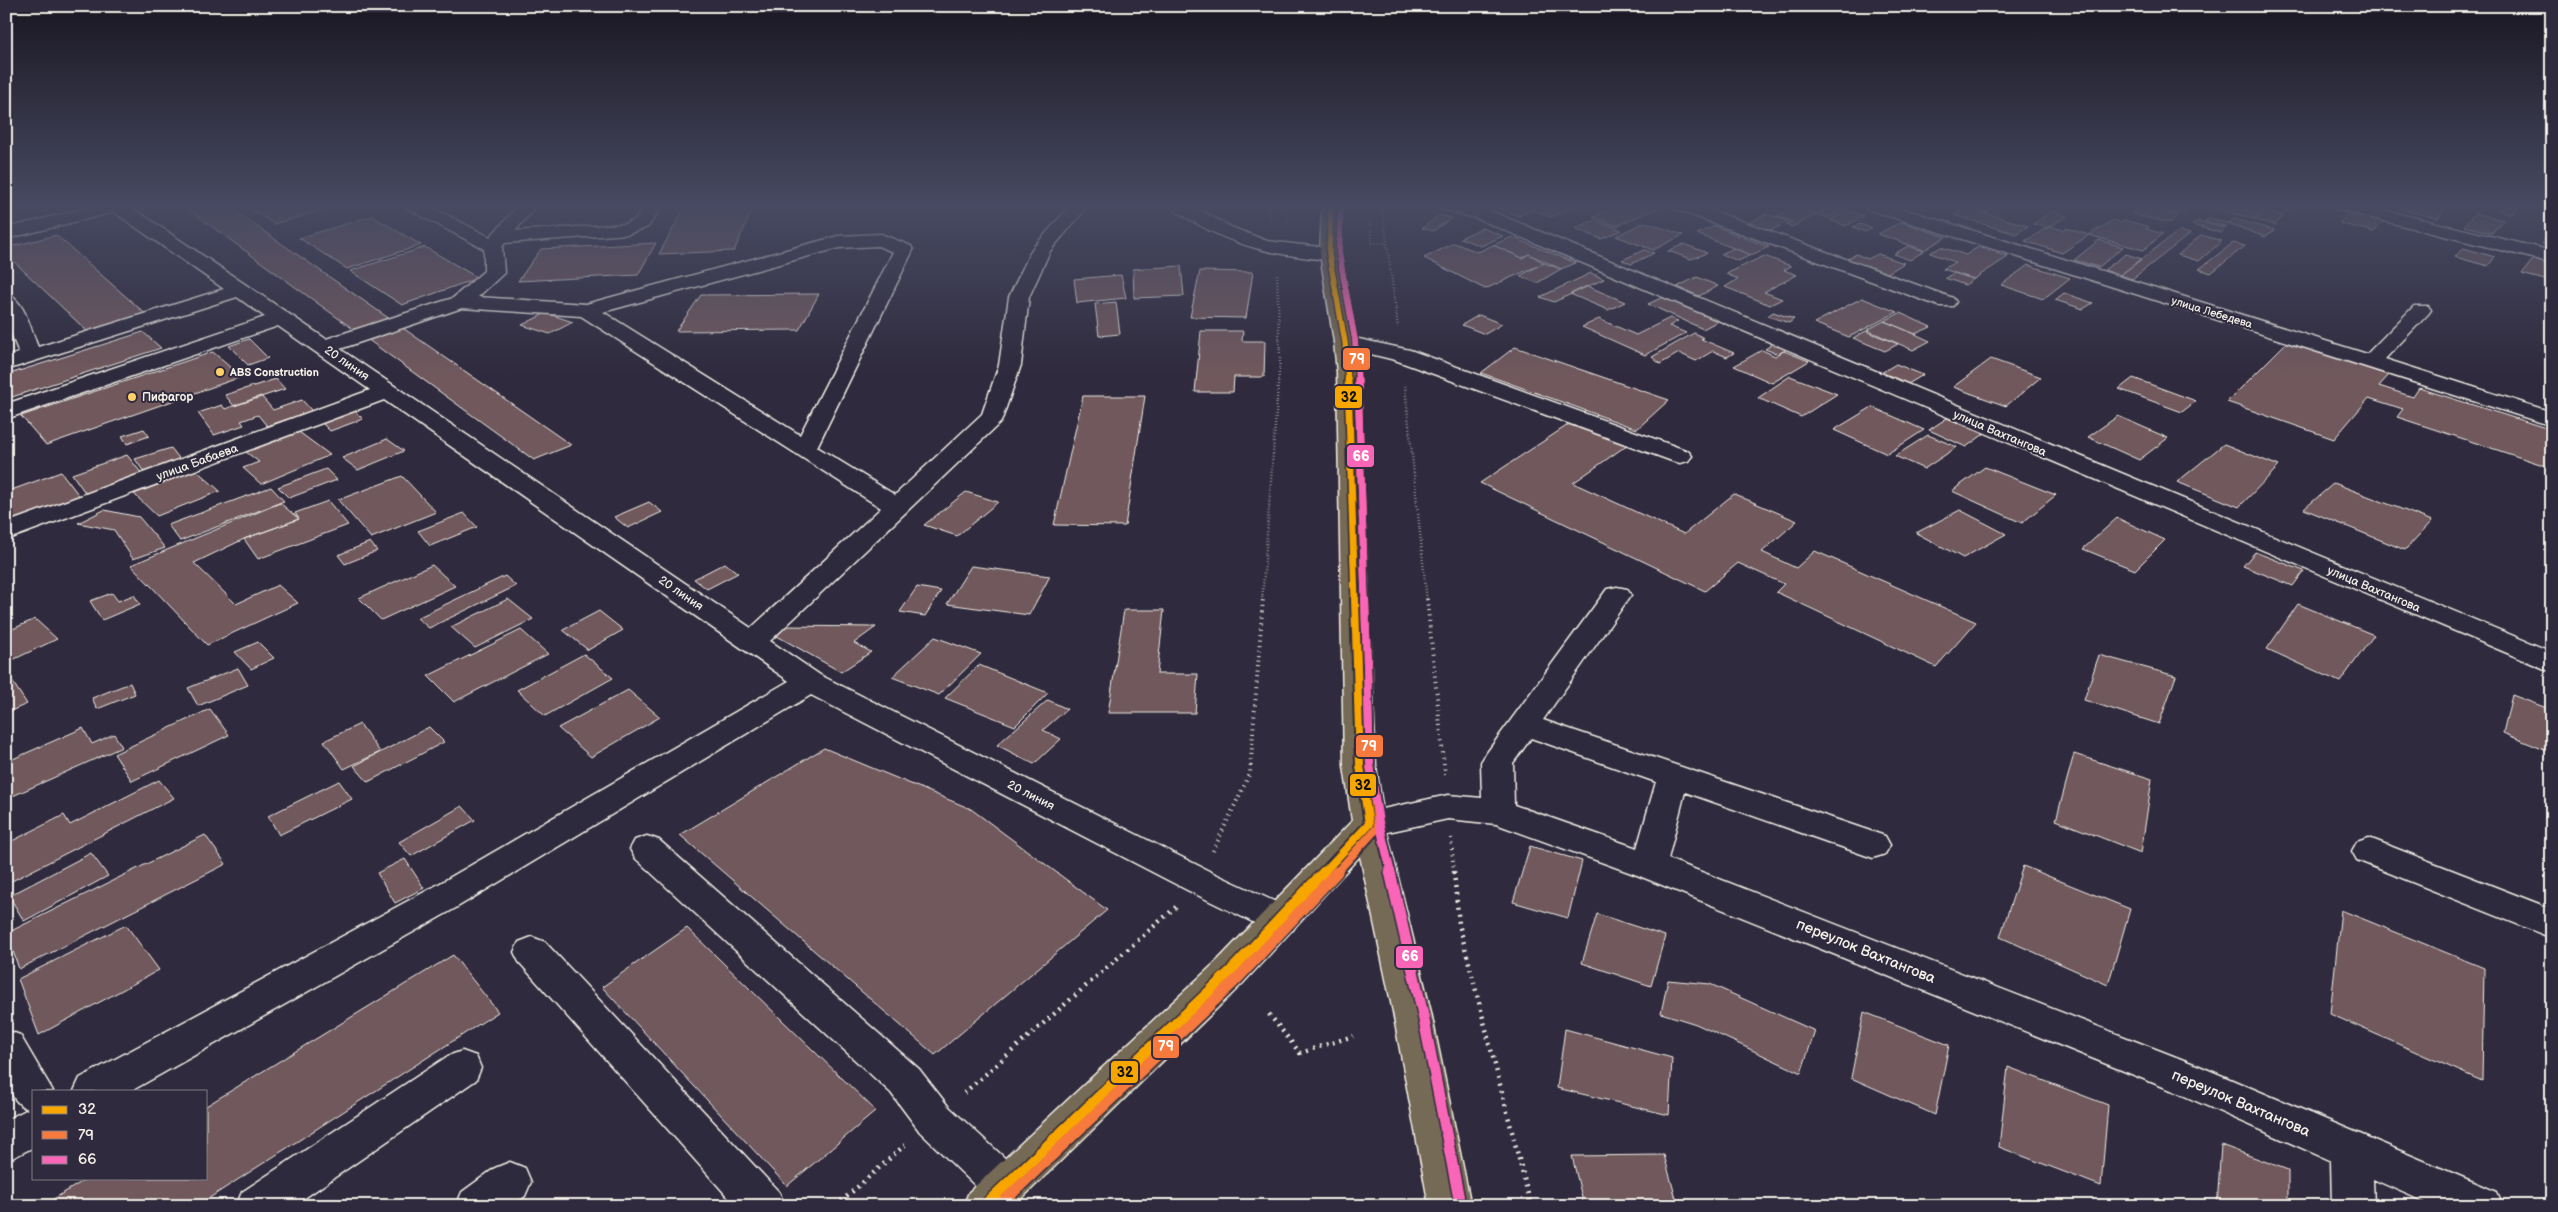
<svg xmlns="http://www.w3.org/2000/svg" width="2558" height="1212" viewBox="0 0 2558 1212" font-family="'Balsamiq Sans',sans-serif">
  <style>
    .building { fill: #6f595d; stroke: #f4f1e8 }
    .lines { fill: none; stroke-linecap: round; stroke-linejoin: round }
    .minor-casing { stroke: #f4f1e8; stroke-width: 3 }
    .major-casing { stroke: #f4f1e8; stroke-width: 3 }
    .path-far2 { stroke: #f4f1e8; stroke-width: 2.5; stroke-dasharray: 0.5 2.5; stroke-linecap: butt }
    .path-far1 { stroke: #f4f1e8; stroke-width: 4; stroke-dasharray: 1 4.5; stroke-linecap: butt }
    .path { stroke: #f4f1e8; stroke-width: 4.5; stroke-dasharray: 2 5; stroke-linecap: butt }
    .minor { fill: #2f2a3d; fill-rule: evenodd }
    .major { fill: #756a55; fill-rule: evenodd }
    .bus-1-far3-casing { stroke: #2f2a3d; stroke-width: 8 }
    .bus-1-far2-casing { stroke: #2f2a3d; stroke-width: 10 }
    .bus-1-far1-casing { stroke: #2f2a3d; stroke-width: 12 }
    .bus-1-casing { stroke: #2f2a3d; stroke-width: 14 }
    .bus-2-far3-casing { stroke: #2f2a3d; stroke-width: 8 }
    .bus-2-far2-casing { stroke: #2f2a3d; stroke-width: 10 }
    .bus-2-far1-casing { stroke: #2f2a3d; stroke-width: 12 }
    .bus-2-casing { stroke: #2f2a3d; stroke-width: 14 }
    .bus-3-far3-casing { stroke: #2f2a3d; stroke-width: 8 }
    .bus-3-far2-casing { stroke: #2f2a3d; stroke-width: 10 }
    .bus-3-far1-casing { stroke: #2f2a3d; stroke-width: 12 }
    .bus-3-casing { stroke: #2f2a3d; stroke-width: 14 }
    .bus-1-far3 { stroke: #f7a600; stroke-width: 5.5 }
    .bus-1-far2 { stroke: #f7a600; stroke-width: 7 }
    .bus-1-far1 { stroke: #f7a600; stroke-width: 8 }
    .bus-1 { stroke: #f7a600; stroke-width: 11 }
    .bus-2-far3 { stroke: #f6793e; stroke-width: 5.5 }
    .bus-2-far2 { stroke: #f6793e; stroke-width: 7 }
    .bus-2-far1 { stroke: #f6793e; stroke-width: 8 }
    .bus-2 { stroke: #f6793e; stroke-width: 11 }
    .bus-3-far3 { stroke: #fa66b7; stroke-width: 5.5 }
    .bus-3-far2 { stroke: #fa66b7; stroke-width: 7 }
    .bus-3-far1 { stroke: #fa66b7; stroke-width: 8 }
    .bus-3 { stroke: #fa66b7; stroke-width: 11 }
    .poi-dot { fill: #ffd166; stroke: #2f2a3d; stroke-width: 2 }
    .labels { text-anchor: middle; stroke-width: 4; stroke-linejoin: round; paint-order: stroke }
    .far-street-label { font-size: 11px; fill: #f4f1e8; stroke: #2f2a3d }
    .far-poi-label { font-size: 11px; font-weight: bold; fill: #f4f1e8; stroke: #2f2a3d; text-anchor: start }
    .street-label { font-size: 12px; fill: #f4f1e8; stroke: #2f2a3d }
    .poi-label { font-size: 12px; font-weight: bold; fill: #f4f1e8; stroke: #2f2a3d; text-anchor: start }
    .near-street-label { font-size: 15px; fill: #f4f1e8; stroke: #2f2a3d }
    .line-badge { stroke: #2f2a3d; stroke-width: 2 }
    .badge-label { font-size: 14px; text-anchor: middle; font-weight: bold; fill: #fff }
    .pale-badge-label { font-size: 14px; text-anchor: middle; font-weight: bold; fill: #111 }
  </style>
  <rect width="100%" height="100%" fill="#2f2a3d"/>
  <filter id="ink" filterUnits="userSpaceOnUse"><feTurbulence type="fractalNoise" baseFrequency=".02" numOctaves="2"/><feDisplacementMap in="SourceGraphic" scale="10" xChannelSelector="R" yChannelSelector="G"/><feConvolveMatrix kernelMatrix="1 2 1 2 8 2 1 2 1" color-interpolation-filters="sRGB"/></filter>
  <g filter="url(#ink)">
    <path class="building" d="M182 205H226L571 445 534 460Z
      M244 205H339L274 224Z
      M1501 205H1540L1519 216 1496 207Z
      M1540 205H1597L1599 206 1590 209 1579 205 1551 217 1531 209Z
      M1621 205H1664L1617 226 1593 217Z
      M1833 205 1845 209 1827 218 1817 214Z
      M1992 205 1996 206 1985 213 1960 206Z
      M2144 205H2189L2183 214Z
      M2210 205H2269L2256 219 2208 207Z
      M2270 205H2294L2287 212Z
      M2402 205H2448L2438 218 2399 209Z
      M2498 205 2504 207 2520 205 2512 214 2497 209Z
      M754 206 734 251 659 254 684 209Z
      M2138 206 2178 215 2171 223 2132 214Z
      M1794 207 1817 214 1792 227 1786 225 1792 222 1776 216Z
      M1967 208 1985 213 2028 226 2016 234 1954 215Z
      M1848 211 1864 216 1846 226 1830 220Z
      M2052 211 2067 216 2048 228 2033 224Z
      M2264 211 2284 216 2275 225 2253 219H2256Z
      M2349 213 2384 222 2374 232 2339 223Z
      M2475 213 2503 220 2492 233 2464 226Z
      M1766 214 1788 221 1772 230 1746 224Z
      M1440 215 1452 218 1433 231 1422 228Z
      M372 216 421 245 347 269 299 238Z
      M2210 218 2228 223 2226 227 2205 221Z
      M2234 219 2274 230 2265 237 2228 223Z
      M1595 220 1622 230 1601 239 1575 228Z
      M2113 220 2121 223 2124 220 2149 227 2146 229 2163 234 2143 250 2089 235Z
      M2197 221 2225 228 2221 233 2192 225Z
      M1645 222 1683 235 1653 250 1616 236Z
      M1901 222 1946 237 1924 250 1878 234Z
      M1860 224 1872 228 1865 232 1853 227Z
      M1714 226 1769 247 1751 255 1697 234Z
      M2050 226 2063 230 2066 228 2089 235 2062 253 2025 241Z
      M1482 228 1503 236 1481 246 1460 238Z
      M2552 229V246L2541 244Z
      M2179 231 2190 234 2132 279 2120 275Z
      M56 235 148 316 90 334 6 254V248Z
      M2201 235 2222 241 2199 261 2178 255Z
      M1512 237 1576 263 1561 269 1529 254 1522 258 1493 245Z
      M2099 240 2123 247 2099 267 2074 260Z
      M656 243 638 275 518 281 541 249Z
      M1454 243 1478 252 1493 245 1522 258 1529 254 1544 263 1485 289 1424 258Z
      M2233 243 2245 246 2211 273 2199 269Z
      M1684 244 1707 253 1691 259 1668 251Z
      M1908 246 1924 251 1910 260 1894 254Z
      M425 247 478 278 402 305 350 271Z
      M1941 247 1966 255 1978 247 2008 257 1974 279 1943 269 1955 262 1930 253Z
      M1734 248 1751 255 1738 261 1721 254Z
      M2463 248 2495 257 2488 266 2455 257Z
      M1644 250 1654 253 1631 264 1622 260Z
      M1856 254 1868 259 1878 254 1904 263 1888 273 1865 265 1842 262Z
      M2126 254 2142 259 2120 275 2104 270Z
      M1764 256 1791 266 1784 270 1797 275 1764 292 1782 299 1770 305 1725 287 1738 279 1726 274Z
      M2534 258 2552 263V282L2522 274Z
      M1544 263 1561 269 1537 283 1520 276Z
      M2028 265 2070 278 2043 299 2001 285Z
      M1181 266 1184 296 1134 298 1133 269Z
      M1200 271 1253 272 1246 318 1190 317Z
      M1591 273 1604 279 1554 302 1540 297Z
      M1954 273 1966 277 1974 279 1965 285 1945 278Z
      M1121 275 1126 298 1077 303 1074 279Z
      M1697 277 1718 286 1699 296 1677 287Z
      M1587 286 1625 302 1608 310 1570 294Z
      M2064 293 2093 303 2083 309 2055 300Z
      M819 294 799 330 676 331 701 295Z
      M1663 297 1718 321 1703 329 1648 304Z
      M1862 298 1897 312 1849 337 1814 323Z
      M1116 302 1120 334 1099 336 1095 304Z
      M1773 312 1794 319 1789 323 1768 316Z
      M546 313 573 322 550 334 522 325Z
      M1900 313 1931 327 1915 334 1884 321Z
      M1479 315 1502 324 1485 334 1462 325Z
      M1670 318 1678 321 1669 326 1686 333 1645 355 1582 327 1599 319 1636 335Z
      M1884 321 1915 334 1930 341 1913 350 1867 330Z
      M1201 331H1243L1242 341H1265L1264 377H1234L1233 392H1195Z
      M1866 331 1898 344 1885 351 1853 338Z
      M143 332 161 348 6 399V375Z
      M1694 333 1704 338 1701 339 1734 353 1727 357 1713 351 1696 361 1679 353 1660 364 1652 357Z
      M249 339 268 358 248 365 229 346Z
      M2287 342 2389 375 2379 386 2413 397 2419 388 2552 430V468L2397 417 2403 409 2369 398 2334 439 2227 402Z
      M1773 344 1787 349 1778 354 1765 349Z
      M1515 347 1669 400 1637 429 1481 373Z
      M1762 350 1775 356 1784 351 1809 361 1772 383 1734 366Z
      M213 352 241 377 46 445 21 416Z
      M1991 359 2041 377 2006 406 1953 387Z
      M1896 364 1923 375 1908 384 1881 373Z
      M1790 376 1837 394 1801 417 1758 398Z
      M2133 378 2196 401 2182 412 2119 389Z
      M276 379 285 389 234 406 225 395Z
      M261 396 273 410 302 400 312 411 267 426 258 415 241 421 244 425 214 435 198 413 222 405 225 409Z
      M1083 396H1145L1125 526 1054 525Z
      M1872 407 1924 430 1887 454 1834 430Z
      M354 410 363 419 330 431 321 422Z
      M2118 416 2168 438 2139 460 2088 437Z
      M1947 418 1984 434 1966 447 1929 430Z
      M1577 419 1630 443 1573 483 1684 534 1734 494 1797 521 1762 552 1796 568 1815 551 1976 622 1936 667 1776 592 1784 584 1738 563 1705 591 1480 483Z
      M144 429 149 436 127 444 122 436Z
      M299 432 330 455 261 484 243 468 259 462 246 452Z
      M1928 435 1957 447 1924 469 1895 456Z
      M387 439 404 451 358 470 342 458Z
      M2224 444 2279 466 2239 507 2177 482Z
      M171 448 182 462 146 475 135 459Z
      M127 455 142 474 86 494 72 474Z
      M1985 467 2056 495 2022 523 1952 491Z
      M326 469 337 480 289 498 278 487Z
      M196 470 220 491 157 516 134 494Z
      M61 472 81 498 16 522 6 509V492Z
      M402 476 436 512 371 538 338 500Z
      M2334 483 2432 521 2405 550 2304 509Z
      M271 487 284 501 180 541 168 525Z
      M966 492 998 502 957 536 924 525Z
      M328 501 348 525 258 559 244 539 299 519 295 513Z
      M649 502 662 512 628 528 614 517Z
      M280 503 299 519 244 539 194 563 236 604 278 585 298 603 207 645 131 565Z
      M104 510 139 517 165 548 133 559 114 530 78 523Z
      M1960 510 2006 534 1963 558 1916 533Z
      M464 513 477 527 430 546 418 531Z
      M2117 518 2165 540 2135 570 2083 549Z
      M370 542 377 551 345 564 338 555Z
      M2255 552 2304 571 2293 586 2243 566Z
      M725 563 738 573 707 589 694 579Z
      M432 565 455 586 381 620 359 598Z
      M971 566 1050 576 1029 615 947 604Z
      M505 576 516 586 429 628 417 618Z
      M917 587 941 591 925 616 900 612Z
      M112 593 118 601 134 595 140 604 102 620 90 601Z
      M508 599 533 619 475 648 451 627Z
      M2298 604 2374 635 2340 682 2267 649Z
      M1124 610H1164L1157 674H1198L1195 713H1108Z
      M599 611 623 630 588 650 563 630Z
      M35 619 57 639 6 663V632Z
      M785 626 876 627 854 643 871 652 841 672 777 636Z
      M521 630 548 654 454 702 428 676Z
      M935 637 981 654 939 695 892 677Z
      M258 642 274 658 251 669 235 652Z
      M584 654 613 678 545 716 517 690Z
      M2099 655 2176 676 2159 724 2084 700Z
      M979 665 1048 693 1015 726 945 698Z
      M238 668 248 685 198 706 188 688Z
      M10 678 27 704 6 713V679Z
      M130 683 135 694 97 709 92 698Z
      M628 690 660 717 591 757 558 728Z
      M2512 695 2552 710V753L2503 733Z
      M1048 700 1067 709 1043 730 1061 739 1034 764 997 745Z
      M210 709 229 735 132 781 114 754Z
      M360 724 380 752 344 769 324 741Z
      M429 727 444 742 368 782 354 766Z
      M83 728 92 744 114 734 122 747 6 799V762Z
      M824 748 971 809 1107 910 935 1055 680 835Z
      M2074 754 2152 779 2141 853 2056 820Z
      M159 780 174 798 6 884V844L64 815 70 825Z
      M339 781 352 799 279 835 268 816Z
      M462 806 475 820 411 856 399 842Z
      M205 835 226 864 19 969 7 933Z
      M1530 846 1582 861 1568 918 1513 902Z
      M91 853 108 876 24 921 9 896Z
      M405 859 424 888 395 903 377 873Z
      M2023 866 2130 909 2108 985 2000 937Z
      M2341 910 2484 968 2482 1081 2330 1014Z
      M1597 914 1665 936 1651 986 1582 963Z
      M126 925 159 970 39 1035 18 979Z
      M687 928 876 1111 787 1186 602 987Z
      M453 955 498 1012 197 1206H42L88 1178H206V1106Z
      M1668 980 1710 984 1815 1031 1801 1073 1696 1024 1661 1013Z
      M1864 1012 1949 1045 1935 1115 1851 1078Z
      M1565 1029 1672 1058 1669 1115 1557 1088Z
      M2008 1067 2108 1105 2101 1186 1999 1147Z
      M2221 1145 2288 1170V1206H2217Z
      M1664 1155 1678 1206H1584L1572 1156Z"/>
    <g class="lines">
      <defs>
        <path id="minor" d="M99 205H128L326 339 453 298 484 271V249L408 209 405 205H427L490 237 519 205H537L515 231 625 224 636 219 645 205H663L648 227 628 234 505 243 502 247 504 273 478 297 586 304 838 236 881 234 911 246 913 250 817 447 895 495 982 414 999 365 1009 297 1032 249 1071 205H1089L1050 251 1029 297 1021 365 1001 422 770 641 820 675 1211 872 1293 910 1299 920 1293 930 1281 934 1269 930 1187 890 811 695 454 909 131 1091H74L80 1078 430 889 789 681 384 400 6 540V523L370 390 278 326 6 419V404L265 317 237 297 6 370V357L19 353 6 321V294C25 299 31 331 38 347L224 289 114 212 6 239V228ZM878 246 893 252 800 435 603 312 839 248ZM462 308 581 316 881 508 751 628 340 349Z
          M1170 205H1191L1231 227 1267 241 1329 248 1336 250 1338 254 1336 258 1329 260C1277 255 1238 248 1192 221 1185 216 1175 212 1170 205Z
          M1440 205H1468L1488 210 2552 652V672L1476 218 1443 209Z
          M1672 205H1697L1953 298 1956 302 1953 306H1939L1675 209Z
          M1864 205H1891L2367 354 2414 306H2428L2431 310 2428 314 2385 359 2552 412V426L1867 209Z
          M2333 205H2363L2552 251V263L2336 209Z
          M1345 336 1410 350 1688 451 1692 456 1688 461 1680 463 1672 461 1395 360 1338 346 1334 342 1338 338Z
          M1617 587 1627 589 1631 595 1543 720 1885 836 1890 845 1885 854 1873 858 1685 792 1668 859 2199 1066 2497 1192 2503 1206H2434L2373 1179 2374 1206H2332L2331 1161 2171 1090 1637 875 1496 824 1448 819 1369 836 1357 833 1353 824 1357 815 1369 812 1448 795 1482 798 1481 762 1486 754 1607 589ZM1531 738 1656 782 1637 848 1514 805 1513 763Z
          M647 836 659 840 919 1069 948 1106 1020 1172 1026 1186 1020 1200 1005 1206 990 1200 920 1132 891 1093 635 858 630 849 635 840Z
          M2369 838 2552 909V938L2357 860 2352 851 2357 842Z
          M532 937 545 942 779 1192 785 1206H736L519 962 514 952 519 942Z
          M6 1030 20 1035 53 1091H34V1147L6 1161V1120L28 1109C0 1098 6 1055 6 1030Z
          M462 1051 476 1056 481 1068 476 1080 293 1206H236L242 1192 448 1056Z
          M510 1162 525 1168 531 1182 525 1196 512 1206H456L462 1192 495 1168Z"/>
        <path id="major" d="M1322 205H1340L1338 254 1356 342 1359 373 1376 766 1385 824 1431 1012 1471 1206H1429L1393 1012 1360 856 1243 983 1014 1206H963L969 1192 1217 961 1352 821 1344 766 1337 373 1334 342 1320 254Z"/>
      </defs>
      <use href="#minor" class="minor-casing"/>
      <use href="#major" class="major-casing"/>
      <path class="path-far2" d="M1268 205 1271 221
        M1382 205 1398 327
        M1287 222 1288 205
        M1370 222 1372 243H1387
        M1405 386 1427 601
        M1262 601 1280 359 1277 272"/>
      <path class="path-far1" d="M1427 599 1445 775
        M1451 838 1454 873
        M1213 851 1250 773 1263 599"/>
      <path class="path" d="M1454 872 1459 924 1531 1206
        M1269 1014 1300 1053 1353 1036
        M964 1093 1177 906
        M836 1206 905 1145"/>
      <use href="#minor" class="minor"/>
      <use href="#major" class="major"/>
      <defs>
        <path id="bus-1-far3" d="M1331 205 1329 254 1345 342 1348 382"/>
        <path id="bus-1-far2" d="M1348 380 1355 601"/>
        <path id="bus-1-far1" d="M1323 873 1369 824 1360 766 1355 599"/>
        <path id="bus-1" d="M984 1206 1230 972 1324 872"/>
        <path id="bus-2-far3" d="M1341 205 1339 253 1355 340 1358 382"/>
        <path id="bus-2-far2" d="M1358 380 1365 601"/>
        <path id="bus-2-far1" d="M1336 873 1378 827 1370 765 1365 599"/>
        <path id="bus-2" d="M999 1206 1237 979 1337 872"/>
        <path id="bus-3-far3" d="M1341 205 1339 253 1355 340 1358 382"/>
        <path id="bus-3-far2" d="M1358 380 1365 601"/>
        <path id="bus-3-far1" d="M1365 599 1370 765 1379 822 1391 873"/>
        <path id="bus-3" d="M1390 872 1422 1010 1460 1204"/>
      </defs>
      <use href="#bus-1-far3" class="bus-1-far3-casing"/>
      <use href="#bus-1-far2" class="bus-1-far2-casing"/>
      <use href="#bus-1-far1" class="bus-1-far1-casing"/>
      <use href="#bus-1" class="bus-1-casing"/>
      <use href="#bus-2-far3" class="bus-2-far3-casing"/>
      <use href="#bus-2-far2" class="bus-2-far2-casing"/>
      <use href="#bus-2-far1" class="bus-2-far1-casing"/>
      <use href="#bus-2" class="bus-2-casing"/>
      <use href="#bus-3-far3" class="bus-3-far3-casing"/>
      <use href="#bus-3-far2" class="bus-3-far2-casing"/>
      <use href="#bus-3-far1" class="bus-3-far1-casing"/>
      <use href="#bus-3" class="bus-3-casing"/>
      <use href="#bus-1-far3" class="bus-1-far3"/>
      <use href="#bus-1-far2" class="bus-1-far2"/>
      <use href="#bus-1-far1" class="bus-1-far1"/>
      <use href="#bus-1" class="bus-1"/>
      <use href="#bus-2-far3" class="bus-2-far3"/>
      <use href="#bus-2-far2" class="bus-2-far2"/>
      <use href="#bus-2-far1" class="bus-2-far1"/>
      <use href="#bus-2" class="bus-2"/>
      <use href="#bus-3-far3" class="bus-3-far3"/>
      <use href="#bus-3-far2" class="bus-3-far2"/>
      <use href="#bus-3-far1" class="bus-3-far1"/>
      <use href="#bus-3" class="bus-3"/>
    </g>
  </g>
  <linearGradient id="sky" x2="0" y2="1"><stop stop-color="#1a1722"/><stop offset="0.55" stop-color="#474a62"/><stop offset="1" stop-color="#474a62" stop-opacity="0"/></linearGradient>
  <rect width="2558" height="375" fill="url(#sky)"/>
  <g class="poi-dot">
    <circle cx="220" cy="372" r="5"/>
    <circle cx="132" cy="397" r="5"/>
  </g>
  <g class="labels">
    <g class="far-street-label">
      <text transform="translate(2212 312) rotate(17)" y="4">улица Лебедева</text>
    </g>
    <g class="far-poi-label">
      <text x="230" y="376">ABS Construction</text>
    </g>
    <g class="street-label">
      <text transform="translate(347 363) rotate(35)" y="4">20 линия</text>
      <text transform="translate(2000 433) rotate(23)" y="4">улица Вахтангова</text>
      <text transform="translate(197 462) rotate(-20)" y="4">улица Бабаева</text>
      <text transform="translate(2374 589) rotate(23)" y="4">улица Вахтангова</text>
      <text transform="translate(681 593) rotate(35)" y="4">20 линия</text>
      <text transform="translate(1031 795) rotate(27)" y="4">20 линия</text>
    </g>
    <g class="poi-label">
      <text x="142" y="401">Пифагор</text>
    </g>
    <g class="near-street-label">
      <text transform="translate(1866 951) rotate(22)" y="5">переулок Вахтангова</text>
      <text transform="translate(2241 1103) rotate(23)" y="5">переулок Вахтангова</text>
    </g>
  </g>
  <g class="line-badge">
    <rect x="1342" y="347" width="29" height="24" rx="5" fill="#f6793e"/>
    <rect x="1334" y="385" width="29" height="24" rx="5" fill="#f7a600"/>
    <rect x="1346" y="444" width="29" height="24" rx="5" fill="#fa66b7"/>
    <rect x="1355" y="734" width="29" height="24" rx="5" fill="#f6793e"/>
    <rect x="1349" y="773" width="28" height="24" rx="5" fill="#f7a600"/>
    <rect x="1395" y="945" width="29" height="24" rx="5" fill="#fa66b7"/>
    <rect x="1152" y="1035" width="28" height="24" rx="5" fill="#f6793e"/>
    <rect x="1110" y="1060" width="29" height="24" rx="5" fill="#f7a600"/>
  </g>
  <g class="badge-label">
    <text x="1357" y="364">79</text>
    <text x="1361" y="461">66</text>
    <text x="1369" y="751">79</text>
    <text x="1410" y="961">66</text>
    <text x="1166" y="1051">79</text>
  </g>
  <g class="pale-badge-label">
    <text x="1349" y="402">32</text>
    <text x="1363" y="790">32</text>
    <text x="1125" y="1077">32</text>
  </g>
  <rect width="2558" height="1212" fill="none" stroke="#2f2a3d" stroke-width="25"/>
  <rect x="12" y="12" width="2533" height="1187" fill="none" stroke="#f4f1e8" stroke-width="2" filter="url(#ink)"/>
  <rect x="32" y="1090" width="175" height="90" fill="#2f2a3d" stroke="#7e7a81"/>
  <rect x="42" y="1106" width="25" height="8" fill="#f7a600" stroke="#7e7a81"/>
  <text x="78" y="1114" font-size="15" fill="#f4f1e8">32</text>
  <rect x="42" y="1131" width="25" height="8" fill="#f6793e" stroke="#7e7a81"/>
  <text x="78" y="1140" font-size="15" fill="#f4f1e8">79</text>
  <rect x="42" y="1156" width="25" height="8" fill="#fa66b7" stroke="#7e7a81"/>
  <text x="78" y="1164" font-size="15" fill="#f4f1e8">66</text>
</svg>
